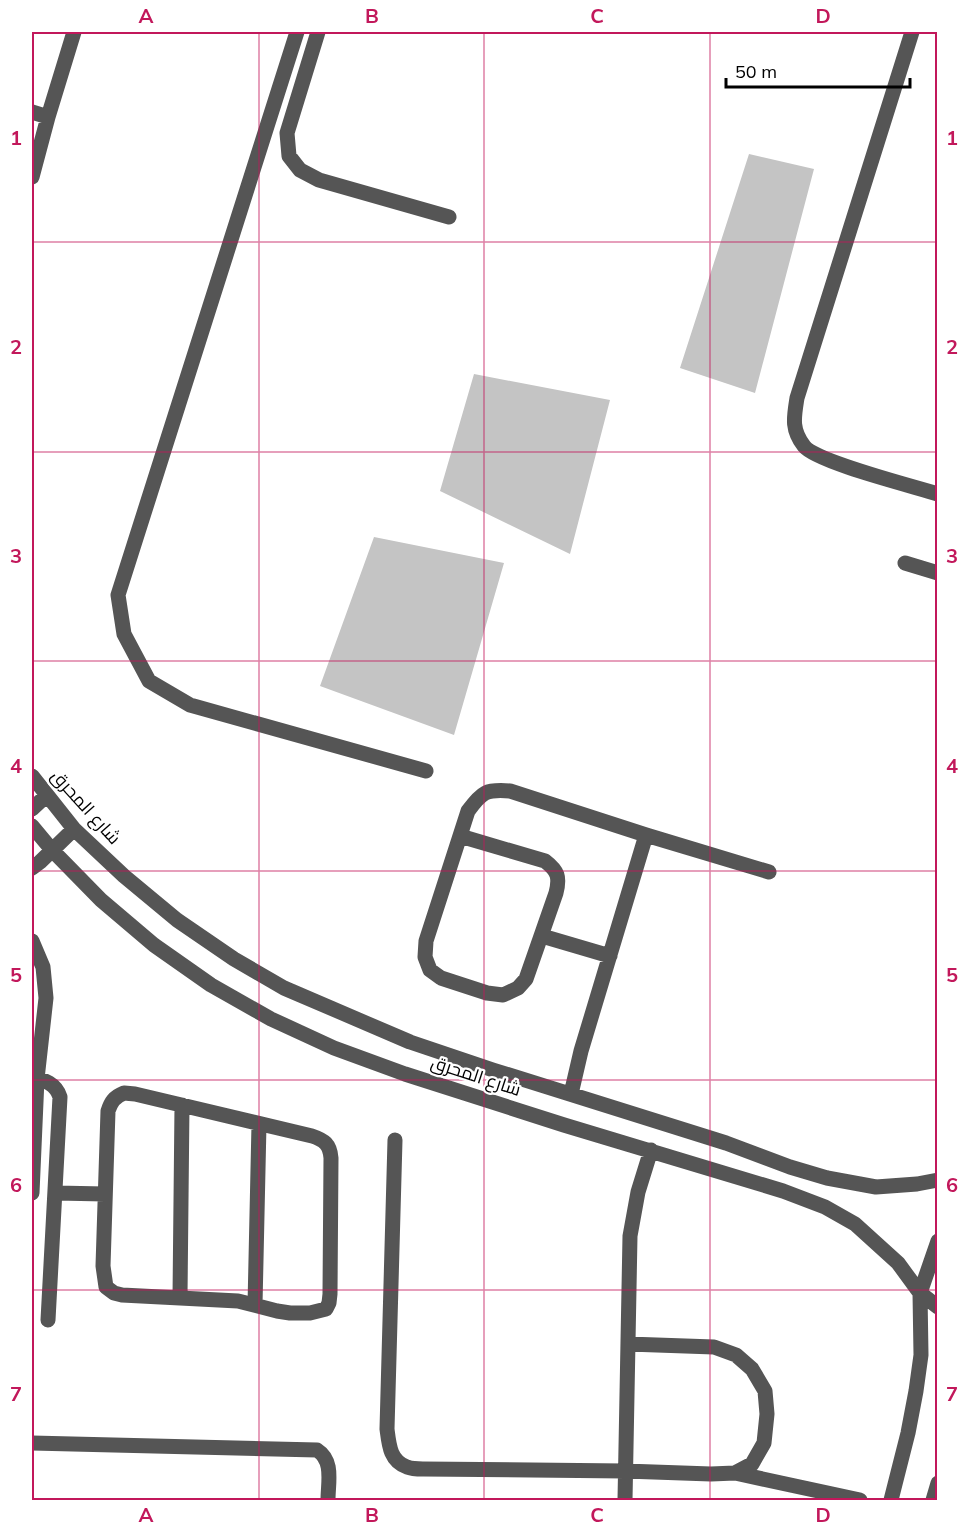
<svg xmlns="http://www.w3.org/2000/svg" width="969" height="1532" viewBox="0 0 969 1532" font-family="Mulish,Cairo,sans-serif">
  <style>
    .building { fill: #c4c4c4 }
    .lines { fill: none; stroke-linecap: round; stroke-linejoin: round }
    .minor { stroke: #555; stroke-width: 15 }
    .grid { fill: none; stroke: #c2185b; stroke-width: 1.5; stroke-opacity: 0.55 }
    .labels { text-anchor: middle; stroke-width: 4.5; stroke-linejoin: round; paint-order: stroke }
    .street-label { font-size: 18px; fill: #000; stroke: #fff }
    .neatline { fill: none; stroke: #c2185b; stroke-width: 2 }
    .grid-label { font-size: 20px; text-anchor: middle; font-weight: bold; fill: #c2185b }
  </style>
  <rect width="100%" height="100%" fill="#fff"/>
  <path class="building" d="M749 154 814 169 755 393 680 368Z
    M474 374 610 400 570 554 440 491Z
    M374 537 504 563 454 735 320 686Z"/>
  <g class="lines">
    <path class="minor" d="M297 32 118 595 124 634 149 681 190 705 426 771
      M318 32 287 133 289 156 300 170 319 180 449 217
      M912 32 797 398C794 417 791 429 804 446 816 462 913 486 938 494
      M32 112 48 117
      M32 177 48 117 74 32
      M905 563 938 573
      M32 776 74 829 124 876 177 920 234 959 284 988 410 1042 493 1070 726 1143 790 1167 827 1178 876 1187 917 1184 938 1180
      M32 809 47 795
      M32 826 52 850 101 900 154 945 211 985 271 1019 334 1048 405 1074 564 1125 783 1191 825 1207 855 1224 898 1263 920 1293 938 1307
      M460 836 545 861C558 871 560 877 556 893L526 979 518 988 503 995 487 993 441 978 430 970 425 957 426 941 468 811C482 792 486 789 510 791L646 835 769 872
      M32 868 40 862 74 829
      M542 936 610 956
      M32 941 43 967 46 998 37 1079 32 1193
      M32 1078C44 1079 56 1084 60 1097L48 1320
      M124 1093 135 1094 312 1136C324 1140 330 1144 331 1158L330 1294 329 1303 326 1309 310 1313H290L277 1311 238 1301 122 1295 114 1293 106 1287 103 1266 108 1111C111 1102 114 1097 124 1093Z
      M571 1094 581 1051 646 835
      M395 1140 387 1429C389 1445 390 1461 407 1467 412 1469 418 1469 423 1469L625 1471 711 1474 735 1473 752 1464 764 1443 767 1414 765 1391 752 1369 736 1355 714 1347 628 1344
      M56 1193 105 1194
      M180 1297 182 1105
      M255 1305 259 1124
      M32 1443 317 1450C334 1461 328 1482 328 1500
      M735 1473 860 1500
      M625 1500 630 1236 638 1192 651 1150
      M891 1500 908 1433 916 1391 921 1355 920 1293 938 1241
      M933 1500 938 1483"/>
  </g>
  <path class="grid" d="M259 32V1500M484 32V1500M710 32V1500M32 242H938M32 452H938M32 661H938M32 871H938M32 1080H938M32 1290H938"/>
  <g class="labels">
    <g class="street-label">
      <text transform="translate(86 807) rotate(48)" y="6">شارع المحرق</text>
      <text transform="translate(476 1076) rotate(18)" y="6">شارع المحرق</text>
    </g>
  </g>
  <rect width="969" height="1532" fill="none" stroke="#ffffff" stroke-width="66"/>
  <path d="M726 78v9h184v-9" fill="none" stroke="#000000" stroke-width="3"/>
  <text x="735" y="78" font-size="18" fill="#000000" stroke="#ffffff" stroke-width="4.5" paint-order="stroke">50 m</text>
  <rect x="33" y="33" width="903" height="1466" class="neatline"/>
  <g class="grid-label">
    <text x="146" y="23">A</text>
    <text x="372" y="23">B</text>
    <text x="597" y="23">C</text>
    <text x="823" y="23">D</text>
    <text x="16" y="145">1</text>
    <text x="952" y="145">1</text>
    <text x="16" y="354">2</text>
    <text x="952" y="354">2</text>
    <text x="16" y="563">3</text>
    <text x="952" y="563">3</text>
    <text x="16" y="773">4</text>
    <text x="952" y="773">4</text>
    <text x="16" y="982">5</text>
    <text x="952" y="982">5</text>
    <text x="16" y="1192">6</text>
    <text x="952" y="1192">6</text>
    <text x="16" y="1401">7</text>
    <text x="952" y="1401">7</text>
    <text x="146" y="1522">A</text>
    <text x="372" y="1522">B</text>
    <text x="597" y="1522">C</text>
    <text x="823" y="1522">D</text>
  </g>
</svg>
